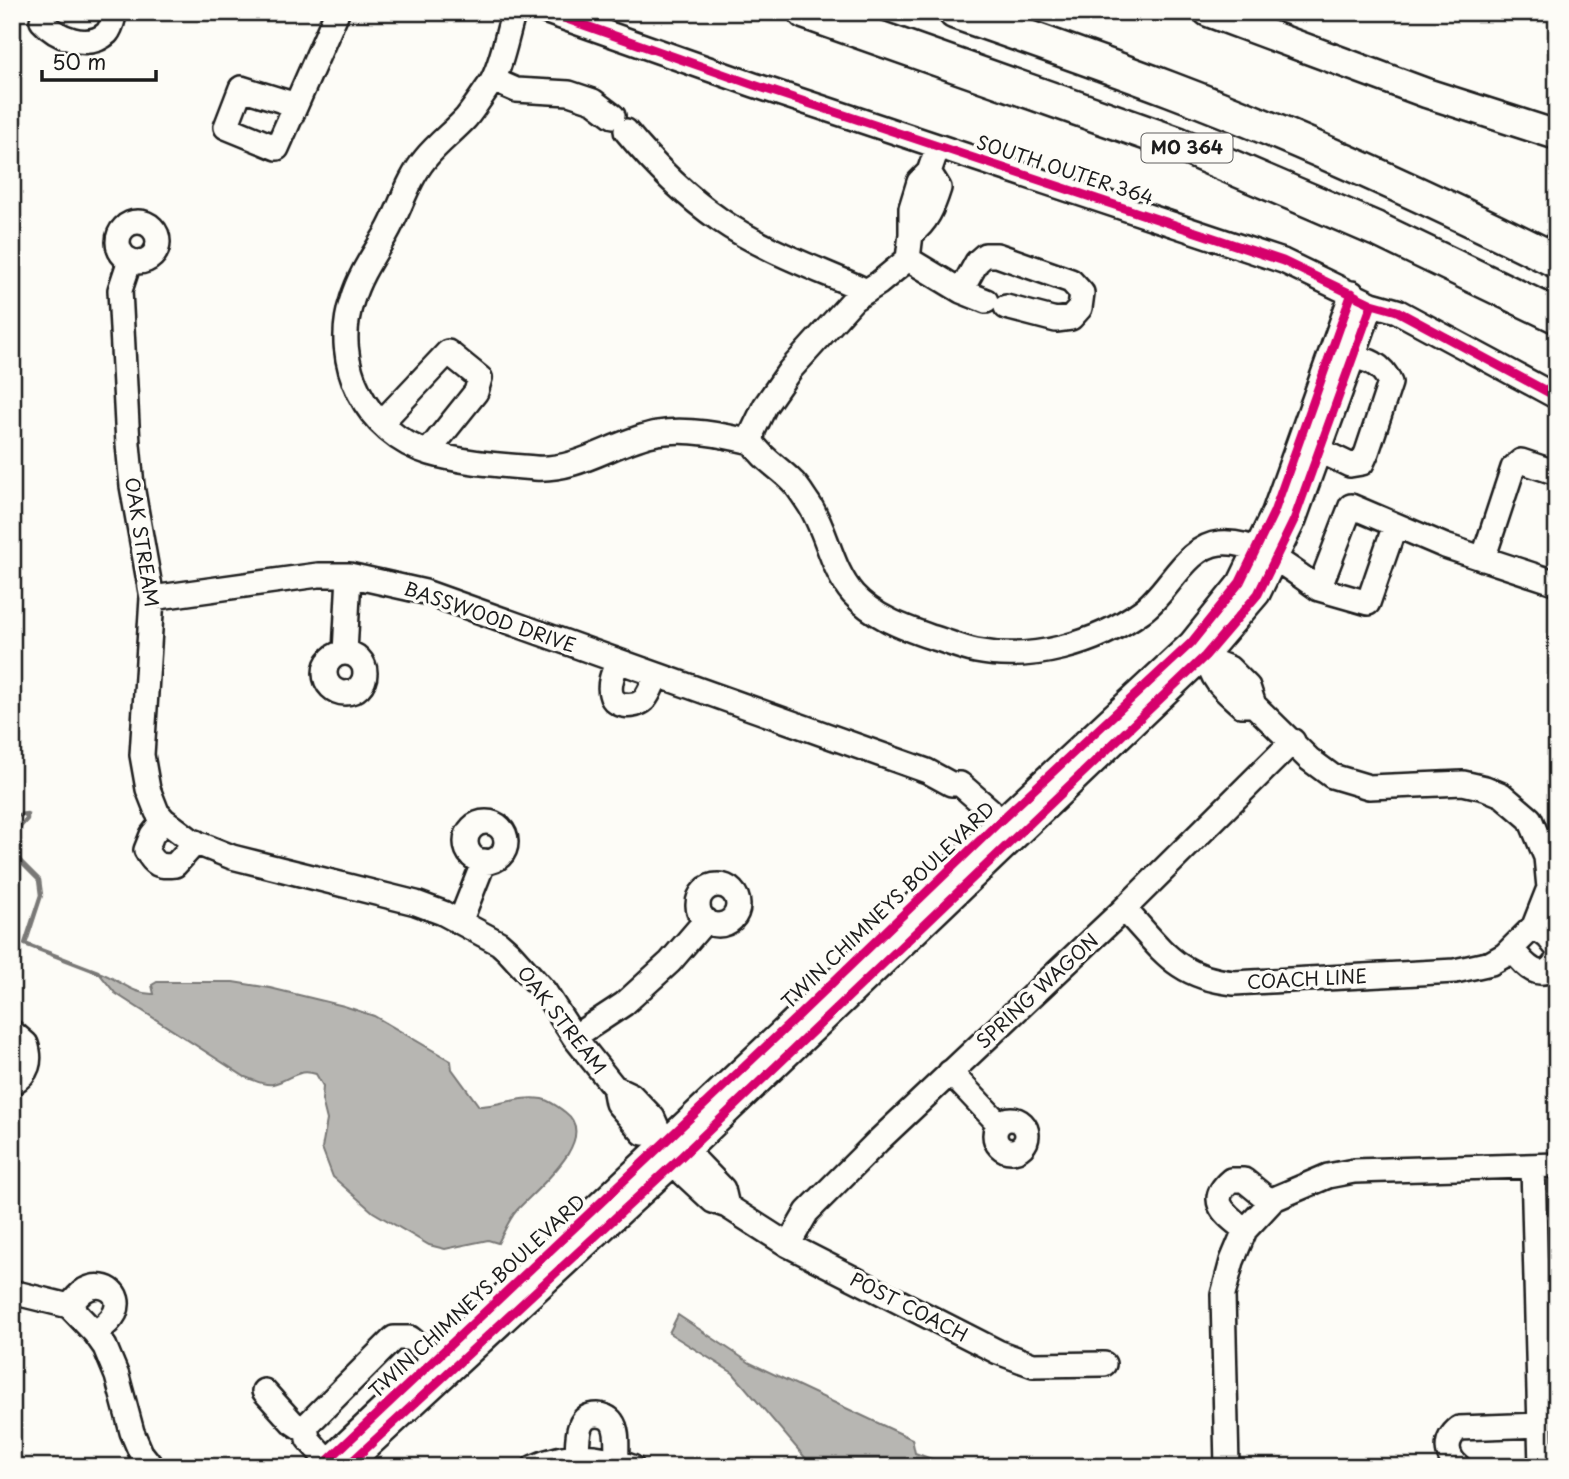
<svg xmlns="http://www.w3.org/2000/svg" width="1569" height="1479" viewBox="0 0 1569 1479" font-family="'Playpen Sans',sans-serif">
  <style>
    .water { fill: #b7b6b2; stroke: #797876; stroke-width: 2 }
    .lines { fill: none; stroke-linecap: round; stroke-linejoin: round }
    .stream { stroke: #797876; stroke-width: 4.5 }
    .minor-casing { stroke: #1c1c1c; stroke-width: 28 }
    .major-casing { stroke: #1c1c1c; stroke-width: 33 }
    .highway-casing { stroke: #1c1c1c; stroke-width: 38 }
    .minor { stroke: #fdfcf7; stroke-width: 23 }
    .major { stroke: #fdfcf7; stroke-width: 28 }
    .highway { stroke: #fdfcf7; stroke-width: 33 }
    .cycleway-casing { stroke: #fdfcf7; stroke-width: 13 }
    .cycleway { stroke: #d6006c; stroke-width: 9 }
    .labels { text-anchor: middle; stroke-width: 7; stroke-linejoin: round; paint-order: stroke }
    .shield { fill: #fdfcf7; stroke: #605f5e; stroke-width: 2 }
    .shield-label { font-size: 18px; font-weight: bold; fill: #1c1c1c }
    .street-label { font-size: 19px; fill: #1c1c1c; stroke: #fdfcf7 }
  </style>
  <rect width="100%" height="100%" fill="#fdfcf7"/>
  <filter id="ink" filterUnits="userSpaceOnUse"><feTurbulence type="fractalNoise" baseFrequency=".0143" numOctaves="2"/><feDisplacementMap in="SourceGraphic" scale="14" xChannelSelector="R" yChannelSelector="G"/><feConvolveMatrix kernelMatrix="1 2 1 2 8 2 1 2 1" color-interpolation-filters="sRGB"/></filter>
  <g filter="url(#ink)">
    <path class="water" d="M98 972C118 978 132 995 154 994L152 985 157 982H233L270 988 344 1006 374 1016 451 1061 452 1069 479 1106C500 1106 520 1095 542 1099 551 1101 558 1107 565 1112 601 1139 534 1191 517 1210 509 1219 504 1232 498 1243L488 1240 445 1249 429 1245 373 1212 333 1177 322 1148 327 1120 322 1100 323 1086 316 1074C297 1068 290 1080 273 1084 264 1086 254 1080 245 1077L115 993Z
      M678 1315 750 1363 912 1439 915 1453 937 1461 944 1467H813L733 1373 669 1333Z"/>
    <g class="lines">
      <path class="stream" d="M12 816 27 814V819L17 830 12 845
        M12 853 39 880 41 895 25 944 98 972"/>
      <defs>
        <path id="minor" d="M514 12C507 33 502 65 491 83 483 94 475 107 466 118 453 132 437 144 425 159 407 181 400 210 386 234 373 256 359 276 352 300 331 362 366 434 430 453 464 463 500 465 535 468 579 471 615 441 657 433 688 428 722 435 752 442
          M547 12 754 85 1283 261 1372 304 1397 311 1557 397
          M42 21C56 37 88 51 107 33 112 27 113 19 115 12
          M493 80 516 90 569 93 593 101 613 116
          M296 105 241 88 226 127 277 148 337 12
          M626 131C654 165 684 195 720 220 765 251 818 269 867 291
          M938 146 929 172 919 182 911 208V234L908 259 879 283 854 299 790 370 765 406 753 431 752 442C762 459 780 468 793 482 799 488 804 497 809 504 827 531 831 569 853 594 874 617 902 627 931 637 946 641 961 648 976 651 1032 662 1096 644 1142 611 1168 593 1186 546 1220 543 1258 540 1290 569 1319 589L1351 506 1445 546 1557 583
          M118 242a20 20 0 1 1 40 0a20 20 0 1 1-40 0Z
          M911 234C927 222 933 207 939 188L929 172
          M908 259 961 291 986 301
          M130 260 120 290 128 444 132 486 152 598 142 755 148 789 157 812 164 820 192 841 232 857 416 903 443 913 499 943 508 951 545 992 574 1037 614 1087 631 1095 653 1118 660 1134 685 1161 684 1174 713 1201 727 1206 788 1245 998 1352 1033 1365 1104 1364
          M961 291 977 262 985 255H997L1071 281 1082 293 1080 308 1071 318 1056 320 1006 307
          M382 422 448 352 480 378 476 392 428 452
          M1306 444 1350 465 1362 463 1367 452 1390 383C1381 360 1362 359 1340 353
          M1483 559 1513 468 1521 461 1557 473
          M1319 589 1368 603 1395 525
          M152 598 318 575H349L425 592 927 771 951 784H960L990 810 994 821 1007 832
          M345 653 349 575
          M325 673a20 20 0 1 1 40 0a20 20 0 1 1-40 0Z
          M1209 660C1210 680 1227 692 1241 705H1254
          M618 661C614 671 608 683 611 694 614 708 635 708 644 700 650 693 653 683 657 675
          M164 820 152 835 146 850C154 865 159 867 175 865L196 842
          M466 842a20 20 0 1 1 40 0a20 20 0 1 1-40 0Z
          M698 905a20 20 0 1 1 40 0a20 20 0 1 1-40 0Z
          M1124 909C1162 949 1175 977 1234 983L1455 971 1491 963 1505 955 1534 926 1549 888 1546 857 1530 819 1502 795 1485 788 1463 783 1369 787 1332 776 1309 759 1254 705 1248 687 1229 668 1209 660 1195 647
          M460 922 484 861
          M1534 926 1548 937 1557 948
          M1512 949C1524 965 1542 986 1557 960
          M12 1032 26 1044C32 1061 28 1074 12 1083
          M574 1037 624 1004 670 962 706 920
          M950 1072 999 1124
          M614 1087 617 1103 643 1133 660 1134
          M995 1135a16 16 0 1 1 32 0a16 16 0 1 1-32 0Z
          M685 1161 694 1159 723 1189 727 1206
          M1533 1167 1541 1467
          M1245 1230C1227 1215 1205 1202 1231 1180H1244L1271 1202
          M788 1245 807 1212 878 1141 1124 909 1293 741
          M12 1292 69 1306 95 1333 105 1347 117 1376 132 1432 141 1453 152 1467
          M69 1306C74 1301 79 1294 85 1290 102 1280 124 1292 115 1313 111 1321 102 1328 95 1333
          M264 1391 292 1422 307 1432
          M577 1456C578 1441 575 1415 597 1415 602 1415 609 1417 612 1422 619 1431 616 1450 617 1461
          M321 1467 797 1017 998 823 1191 643 1240 582 1274 512 1352 293
          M333 1467 308 1439 306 1426 394 1338H410L446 1368
          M346 1467 681 1157 1205 656 1258 594 1294 520 1372 304
          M534 1467C568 1452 597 1453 632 1467
          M1227 1467 1223 1295 1232 1261 1245 1230 1274 1199 1328 1176 1354 1171 1557 1165
          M1459 1467C1445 1455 1444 1440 1459 1428L1540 1425"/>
        <path id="major" d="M1208 12 1426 93 1557 135"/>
        <path id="highway" d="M805 12 1178 144 1376 229 1557 316
          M955 12C1027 37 1099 62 1170 89 1302 139 1430 198 1557 261"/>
      </defs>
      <use href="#minor" class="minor-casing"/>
      <use href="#major" class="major-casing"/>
      <use href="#highway" class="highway-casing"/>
      <use href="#minor" class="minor"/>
      <use href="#major" class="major"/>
      <use href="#highway" class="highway"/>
      <defs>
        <path id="cycleway" d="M547 12 754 85 1283 261 1372 304 1397 311 1557 397
          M321 1467 797 1017 998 823 1191 643 1240 582 1274 512 1352 293
          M346 1467 681 1157 1205 656 1258 594 1294 520 1372 304"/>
      </defs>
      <use href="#cycleway" class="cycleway-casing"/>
      <use href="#cycleway" class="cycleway"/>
    </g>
  </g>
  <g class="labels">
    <rect class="shield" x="1141.5" y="133.5" width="91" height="29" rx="5"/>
    <g class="shield-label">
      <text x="1187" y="154">MO 364</text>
    </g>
    <g class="street-label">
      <text transform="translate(1065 170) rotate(18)" y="7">SOUTH OUTER 364</text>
      <text transform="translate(142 542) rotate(81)" y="7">OAK STREAM</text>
      <text transform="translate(490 617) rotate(19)" y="7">BASSWOOD DRIVE</text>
      <text transform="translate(888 905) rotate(-44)" y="7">TWIN CHIMNEYS BOULEVARD</text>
      <text transform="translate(1307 979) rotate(-3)" y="7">COACH LINE</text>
      <text transform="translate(1037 991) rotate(-43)" y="7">SPRING WAGON</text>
      <text transform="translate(562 1020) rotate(52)" y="7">OAK STREAM</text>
      <text transform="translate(477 1296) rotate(-43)" y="7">TWIN CHIMNEYS BOULEVARD</text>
      <text transform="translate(909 1307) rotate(27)" y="7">POST COACH</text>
    </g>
  </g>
  <rect width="1569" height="1479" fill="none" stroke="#fdfcf7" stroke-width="42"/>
  <rect x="21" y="21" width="1527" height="1437" fill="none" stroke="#1c1c1c" stroke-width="2.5" filter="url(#ink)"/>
  <path d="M42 70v10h114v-10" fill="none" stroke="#1c1c1c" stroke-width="3.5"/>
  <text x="52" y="70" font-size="21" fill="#1c1c1c" stroke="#fdfcf7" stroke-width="5" paint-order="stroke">50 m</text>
</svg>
